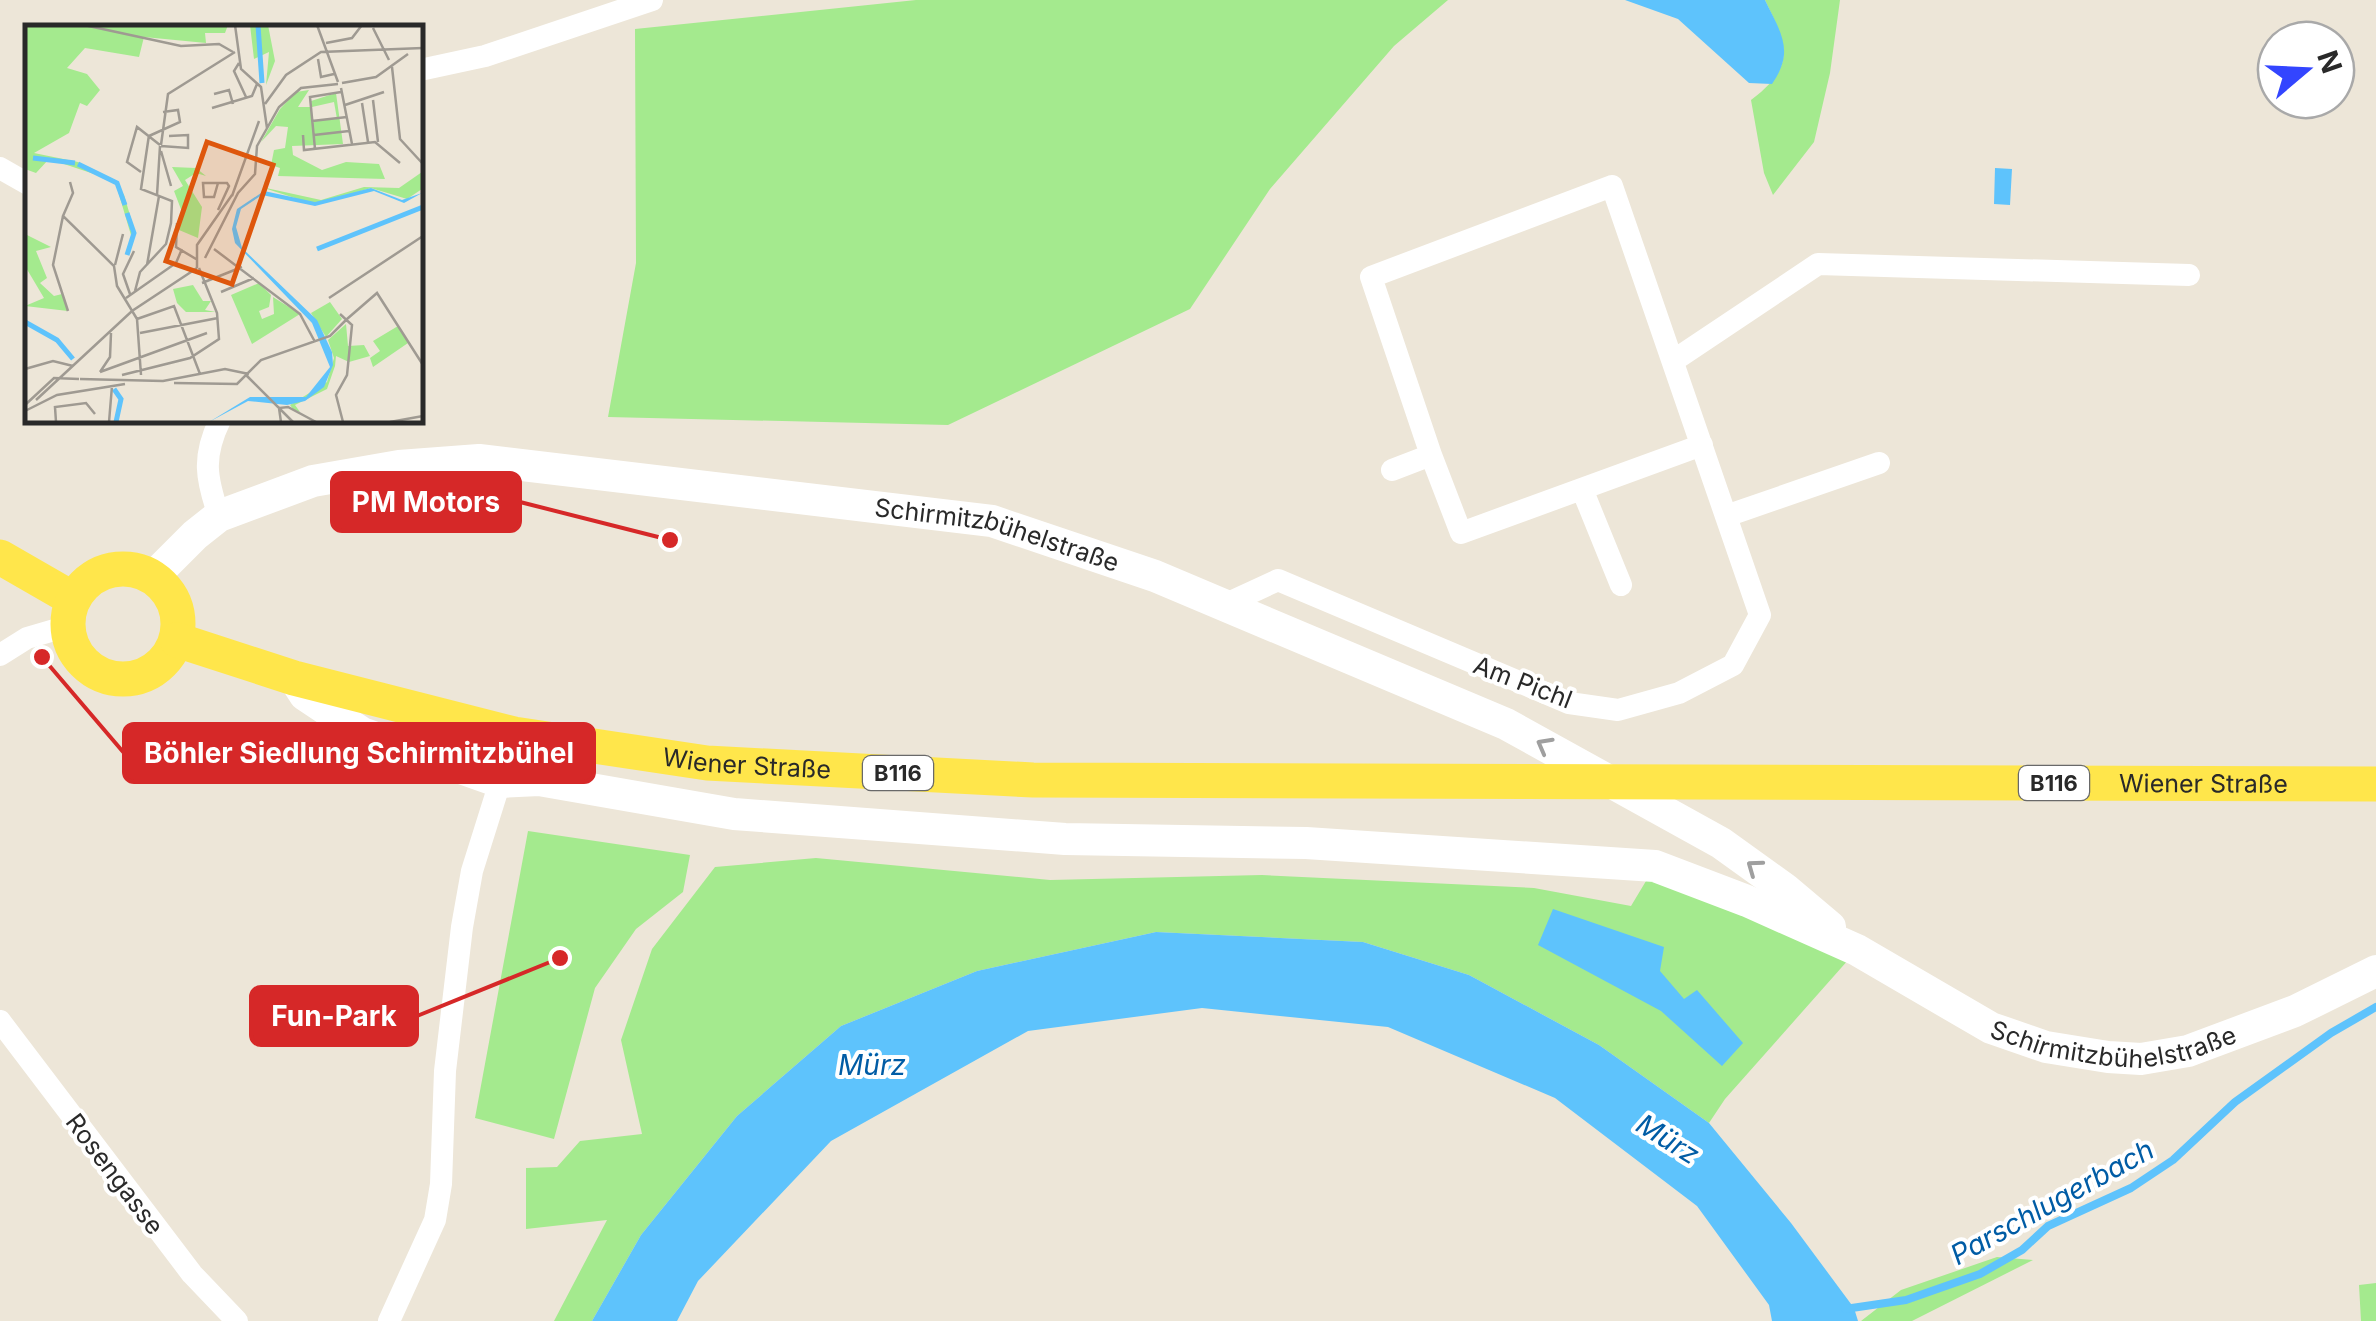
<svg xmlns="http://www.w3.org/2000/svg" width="2376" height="1321" viewBox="0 0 2376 1321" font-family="Inter,sans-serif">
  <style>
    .green { fill: #a4ea8e }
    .water { fill: #5ec3fc }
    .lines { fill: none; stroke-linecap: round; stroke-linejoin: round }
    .stream { stroke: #5ec3fc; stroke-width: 8 }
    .street { stroke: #fff; stroke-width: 22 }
    .secondary { stroke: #fff; stroke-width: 32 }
    .primary { stroke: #ffe64b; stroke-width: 35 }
    .oneway { stroke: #9f9f9f }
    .labels { text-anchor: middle; stroke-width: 8; stroke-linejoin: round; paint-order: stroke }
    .shield { fill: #fff; stroke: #696969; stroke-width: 2.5 }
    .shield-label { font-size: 22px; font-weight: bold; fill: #292929 }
    .street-label { font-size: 25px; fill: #292929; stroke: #fff }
    .water-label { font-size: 28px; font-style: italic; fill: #005ca5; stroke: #fff }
    .inset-river { fill: none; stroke: #5ec3fc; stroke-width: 5 }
    .inset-road { fill: none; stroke: #9f9a92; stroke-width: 2.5 }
    .view { fill: #de570d; fill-opacity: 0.15; stroke: #de570d; stroke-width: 5 }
    .inset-edge { fill: none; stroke: #292929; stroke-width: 5 }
    .leader { fill: none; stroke: #d62828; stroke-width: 4 }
    .callout-dot { fill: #d62828; stroke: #fff; stroke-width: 4 }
    .callout { fill: #d62828; stroke: #d62828; stroke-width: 4 }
    .callout-label { font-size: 28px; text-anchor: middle; font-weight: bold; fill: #fff }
  </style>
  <rect width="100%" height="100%" fill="#ede6d8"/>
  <path class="green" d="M916 0H1448L1394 46 1270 189 1190 309 948 425 608 417 636 263 635 29Z
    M1765 0H1840L1830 73 1814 142 1773 195 1764 173 1751 100C1797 65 1787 46 1765 0Z
    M528 831 690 855 683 892 636 929 595 988 554 1139 475 1118Z
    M816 858 1050 880 1262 875 1534 888 1631 906 1655 866 1857 950 1725 1099 1709 1123 1599 1045 1469 975 1363 942 1156 932 977 971 841 1026 737 1116 641 1235 592 1321H554L607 1220 526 1229V1168L557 1167 580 1141 642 1134 621 1040 652 949 715 867Z
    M1997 1257 2033 1260 1912 1321H1861L1901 1290Z
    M2376 1283V1321H2361L2359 1285Z"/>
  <path class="water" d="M1625 0H1765C1781 33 1795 51 1772 84L1749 83 1678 19Z
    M1995 168 2012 169 2010 205 1994 204Z
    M1553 909 1664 947 1660 971 1684 999 1697 990 1743 1043 1722 1066 1661 1011 1538 945Z
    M1156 932 1363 942 1469 975 1599 1045 1709 1123 1791 1223 1854 1308 1858 1321H1772L1769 1305 1697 1206 1555 1098 1388 1027 1202 1008 1028 1031 831 1141 698 1281 677 1321H592L641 1235 737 1116 841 1026 977 971Z"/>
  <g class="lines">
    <path class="stream" d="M1845 1309 1906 1300 1980 1274 2022 1250 2048 1226 2131 1188 2173 1160 2235 1102 2331 1033 2376 1007"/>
    <path class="street" d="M420 70 485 56 652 0
      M0 168 28 184
      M1673 361 1818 264 2189 275
      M1392 470 1431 455
      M1582 489 1621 585
      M219 516C206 478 202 457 220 420
      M1726 516 1879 463
      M1224 605 1278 580 1569 703 1618 710 1679 693 1733 665 1760 615 1612 186 1371 277 1431 455 1461 533 1702 445
      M0 655 27 638 68 626
      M0 1021 192 1274 237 1321
      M389 1321 435 1220 441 1184 445 1071 462 927 472 871 500 782"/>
    <g class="secondary">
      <path id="s1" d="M153 577 195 535 219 516 313 481 399 466 479 460 992 521 1155 576 1506 724 1721 843 1785 889 1830 927"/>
      <path id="s2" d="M294 678 305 695 362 733 500 782 539 780 734 814 1065 839 1306 843 1655 866 1747 901 1857 950 1991 1028 2046 1047 2108 1057 2141 1059 2188 1051 2295 1011 2376 971"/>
    </g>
    <g class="primary">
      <path d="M0 557 73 599"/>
      <circle cx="123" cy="624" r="55"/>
      <path id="s3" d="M177 640 294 678 514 734 707 763 1033 780 2376 784"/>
    </g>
  </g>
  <defs><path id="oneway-chevron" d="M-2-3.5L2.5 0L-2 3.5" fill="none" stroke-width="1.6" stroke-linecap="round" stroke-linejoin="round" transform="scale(2.5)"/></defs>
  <g class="oneway">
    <use href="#oneway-chevron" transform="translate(1544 745) rotate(-151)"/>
    <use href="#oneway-chevron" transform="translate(1754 867) rotate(-144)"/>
  </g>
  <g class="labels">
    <g class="shield">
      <rect x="863" y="756" width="70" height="34" rx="8"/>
      <rect x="2019" y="766" width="70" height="34" rx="8"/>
    </g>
    <g class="shield-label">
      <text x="898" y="781">B116</text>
      <text x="2054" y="791">B116</text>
    </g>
    <g class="street-label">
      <text dy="9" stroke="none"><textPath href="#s1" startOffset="882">Schirmitzbühelstraße</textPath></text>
      <text transform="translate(1523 682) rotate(21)" y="9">Am Pichl</text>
      <text dy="9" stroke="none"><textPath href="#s3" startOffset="585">Wiener Straße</textPath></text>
      <text dy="9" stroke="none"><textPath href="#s3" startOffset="2042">Wiener Straße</textPath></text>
      <text dy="9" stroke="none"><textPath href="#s2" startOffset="1895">Schirmitzbühelstraße</textPath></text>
      <text transform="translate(115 1174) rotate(53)" y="9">Rosengasse</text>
    </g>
    <g class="water-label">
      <text x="872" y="1075">Mürz</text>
      <text transform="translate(1668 1139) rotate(32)" y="10">Mürz</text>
      <text transform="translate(2052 1202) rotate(-29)" y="10">Parschlugerbach</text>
    </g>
  </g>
  <g transform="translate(25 25)">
    <rect width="398" height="398" fill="#ede6d8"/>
    <path d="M0 0H203L200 8H180L181 18 119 12 114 32 60 23 42 43 62 49 75 65 62 81 55 78 44 108 9 128 53 137 90 155 99 170 110 207 108 217 90 156 24 134 11 148 0 144ZM225 0H243L250 36 241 60 244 27 229 34ZM284 65 273 82H286L287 96 312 94 309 77 287 82 286 76 311 68 318 119 267 121 268 130 297 145 321 137 354 139 360 154 253 151 255 143 246 140 249 125 260 123 263 102 251 101 236 117 255 84 271 67ZM147 142 171 143 181 151 171 148 160 155 177 182 173 213 154 205 157 187 149 166 158 161ZM397 147V164L382 174 346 163 298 177H282L239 163V156L241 163 296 175 339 162 374 163ZM0 209 26 222 11 226 22 253 15 258 29 271 37 269 43 286 0 281 19 273 0 241ZM234 258 246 270 244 282 234 286 237 294 249 289 248 272 275 289 227 319 206 270ZM168 260 178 276H186L180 285 191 287H161L152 278 148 264ZM305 277 317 294 301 312 286 288ZM321 299 323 321 339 320 345 331 324 337 311 331 310 341 302 364 270 380 275 387 268 384 265 380 302 357 309 333 303 315ZM373 301 383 318 348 342 345 333 355 326 348 316Z" fill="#a4ea8e"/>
    <path d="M346 163 377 175 397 168 379 178 349 166 290 181 237 170 216 184 211 202 217 223 292 295 307 327 308 340 299 362 280 376 262 380 223 376 184 397 225 372H281L305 342 287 298 210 218 207 204 212 184 239 166 290 177Z" fill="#5ec3fc"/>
    <path class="inset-river" d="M233 0 237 58M8 133 50 138M53 139 92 158 100 180M102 188 109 208 102 230M292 224 398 182M0 297 32 315 48 334M89 364 96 374 91 397"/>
    <path class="inset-road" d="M59 0 156 21 194 19 208 27M210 0 216 44 236 62 242 103M292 0 313 57M348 3 364 35M301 18 327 13 337 0M293 34 296 52 309 49M214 38 209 46 221 72M367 42 375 114 398 139M317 58 351 52 383 29M316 63 327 119M189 69 204 65 208 79M348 75 353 117M337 78 343 117M240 79 261 50 296 27 398 23M320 80 359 67M187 83 227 71 232 59M287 96 322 92M278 110 279 125 350 117 375 138M289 110 324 106M124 111 155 97 153 85 138 87M136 120 143 69 210 27M136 121 163 123V110L144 111M290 124 285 72 316 67M136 126 146 161M116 147 102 137 112 102 135 120M45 157 48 168 38 191 89 241 92 261 112 294 116 350M132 170 135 121M207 171 234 96M193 185 204 161 202 158H178L179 172H189L193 158M38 191 28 240 43 286M152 198 151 222 171 234M189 224 275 289 290 317M180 233 213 168 230 149 232 121 254 82 276 63 313 59M90 240 98 209M122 240 134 171M172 243V220L207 170M177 258 217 242M110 266 115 247 141 219 146 198 147 176 116 164 124 110M196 267 229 253M105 269 98 249 109 226M101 273 151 238 157 224M304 273 398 211M315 289 327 300 322 350 311 370 318 397M112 294 149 281 175 349M322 294 352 268 398 340M115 308 193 293M0 344 28 336 48 341M75 347 182 308M75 347 85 332 86 308M97 350 165 333 194 314 192 288 174 243M221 350 268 397M55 354 138 356 200 344 224 349M149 358 212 359 236 335 305 311 322 294M11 375 107 286 172 243M0 380 29 353 54 354M0 386 32 370 100 359M31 397 30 382 61 378 70 389M84 397 87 361M256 397 254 383 263 382 291 397M365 397 398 391"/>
    <path class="view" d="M182 117 248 140 207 259 141 236Z"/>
    <rect width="398" height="398" class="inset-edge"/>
  </g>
  <path class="leader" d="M670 540L520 502M42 657L124 753M560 958L417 1016"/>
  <g class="callout-dot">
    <circle cx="670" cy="540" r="10"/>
    <circle cx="42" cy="657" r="10"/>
    <circle cx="560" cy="958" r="10"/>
  </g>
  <g class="callout">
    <rect x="332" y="473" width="188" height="58" rx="10"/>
    <rect x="124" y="724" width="470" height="58" rx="10"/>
    <rect x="251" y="987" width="166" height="58" rx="10"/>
  </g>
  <g class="callout-label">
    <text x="426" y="512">PM Motors</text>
    <text x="359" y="763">Böhler Siedlung Schirmitzbühel</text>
    <text x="334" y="1026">Fun-Park</text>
  </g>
  <g transform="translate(2306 70) rotate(71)"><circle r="48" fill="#ffffff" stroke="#a9a9a9" stroke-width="2.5"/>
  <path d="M0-8L18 38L0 25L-18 38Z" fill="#3345ff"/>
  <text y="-15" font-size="28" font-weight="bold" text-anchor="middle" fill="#292929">N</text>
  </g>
</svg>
